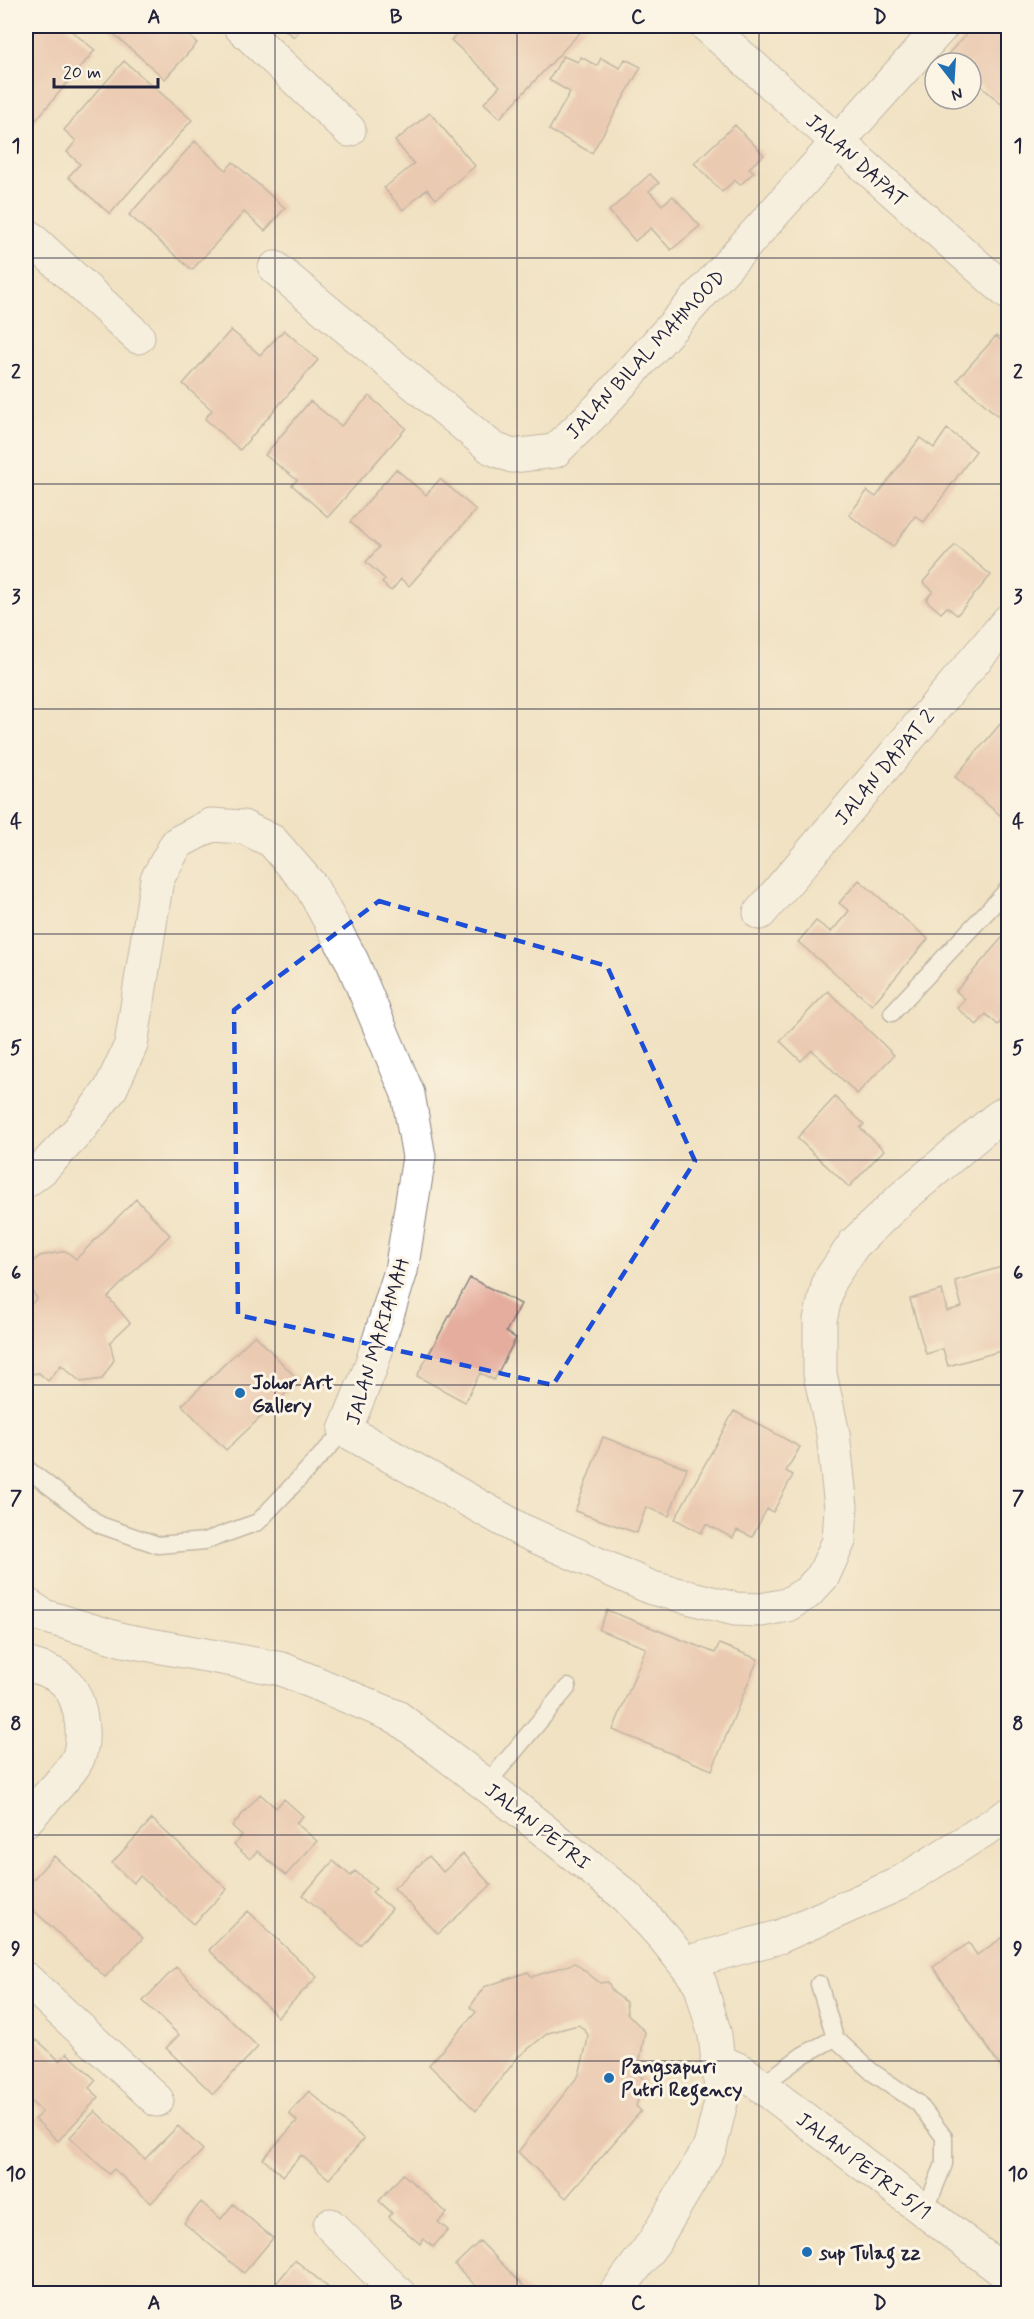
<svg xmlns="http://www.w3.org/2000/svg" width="1034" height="2319" viewBox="0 0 1034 2319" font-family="Mynerve,sans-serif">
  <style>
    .building { fill: #e5ad9e }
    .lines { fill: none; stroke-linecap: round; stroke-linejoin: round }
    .lane-casing { stroke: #8a827f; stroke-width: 19 }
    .street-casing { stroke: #8a827f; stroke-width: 35 }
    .lane { stroke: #fff; stroke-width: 16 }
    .street { stroke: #fff; stroke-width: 33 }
    .marked { fill: none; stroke: #1d4ed8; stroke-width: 4.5; stroke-dasharray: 12 8; stroke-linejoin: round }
    .grid { fill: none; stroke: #22223b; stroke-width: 1.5; stroke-opacity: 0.55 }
    .poi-dot { fill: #1f6fb2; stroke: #fcf5e5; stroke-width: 2 }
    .labels { text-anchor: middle; stroke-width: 6; stroke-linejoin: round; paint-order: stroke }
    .street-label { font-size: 20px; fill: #22223b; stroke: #fcf5e5 }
    .poi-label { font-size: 20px; font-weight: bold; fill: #22223b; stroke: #fcf5e5; text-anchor: start }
    .neatline { fill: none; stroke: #22223b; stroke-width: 2 }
    .grid-label { font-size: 20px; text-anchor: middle; font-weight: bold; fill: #22223b }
  </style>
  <rect width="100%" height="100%" fill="#fcf5e5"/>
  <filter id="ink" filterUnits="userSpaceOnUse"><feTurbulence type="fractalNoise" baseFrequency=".0167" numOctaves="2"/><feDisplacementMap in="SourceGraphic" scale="12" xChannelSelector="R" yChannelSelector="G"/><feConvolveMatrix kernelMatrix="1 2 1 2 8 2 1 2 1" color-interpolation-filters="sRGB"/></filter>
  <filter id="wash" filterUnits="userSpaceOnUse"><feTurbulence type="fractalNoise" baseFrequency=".008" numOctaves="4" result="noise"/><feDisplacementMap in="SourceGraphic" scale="24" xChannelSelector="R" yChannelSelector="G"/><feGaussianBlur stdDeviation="1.35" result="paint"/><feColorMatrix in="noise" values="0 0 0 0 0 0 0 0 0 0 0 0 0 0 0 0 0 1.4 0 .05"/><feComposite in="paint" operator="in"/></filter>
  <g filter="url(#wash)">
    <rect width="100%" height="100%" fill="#f1e2c3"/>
    <g id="blocks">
      <path class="building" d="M26 26H65L95 50 30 127 26 123Z
        M110 26H184L181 29 197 43 165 79 107 28Z
        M280 26H303L294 37Z
        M464 26 489 27 491 26H586L500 118 484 103 500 86 451 40Z
        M974 26H1008V110L971 77V63H956L947 55Z
        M563 56 578 62 581 57 597 66 601 58 620 68 625 59 641 67 592 153 549 130 570 92 549 80Z
        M124 61 192 120 110 214 68 177 80 164 67 152 76 141 64 130Z
        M430 113 475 166 436 199 427 189 403 210 384 188 414 164 395 141Z
        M735 125 764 155 749 168 754 172 740 185 735 180 722 192 694 163Z
        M195 141 226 170 233 162 285 208 265 231 244 212 192 270 129 215Z
        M650 174 659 183 649 191 662 205 673 196 700 226 671 250 651 228 635 241 609 211Z
        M231 330 260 355 284 330 318 360 240 450 205 419 212 410 183 384Z
        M996 336 1008 347V425L957 380Z
        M369 396 406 428 328 517 292 485 297 480 265 455 310 401 341 426Z
        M947 429 976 451 924 522 915 516 893 547 849 515 867 491 876 497 920 438 934 448Z
        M396 469 426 495 440 479 476 510 409 586 401 579 391 591 382 583 385 579 366 562 379 547 350 522Z
        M955 545 991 575 957 615 947 607 941 613 926 600 933 591 923 582Z
        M1008 715V822L955 777Z
        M859 880 928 939 872 1005 798 942 816 921 831 932 849 911 839 903Z
        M1008 931V1012L998 1025 986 1014 977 1025 957 1008 965 999 956 991Z
        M828 991 894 1055 857 1094 812 1050 801 1061 780 1041Z
        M835 1097 864 1124 860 1128 884 1150 849 1187 797 1138Z
        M136 1199 170 1235 108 1297 130 1323 110 1342 114 1360 102 1379 81 1382 61 1365 48 1381 39 1373 29 1374 26 1369V1309L37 1298 26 1283V1267L40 1256 66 1251 76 1259Z
        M1008 1265V1349L948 1366 943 1349 926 1354 910 1299 942 1290 947 1311 962 1307 955 1281Z
        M470 1278 521 1304 506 1332 516 1338 494 1380 480 1373 465 1402 417 1376Z
        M255 1335 299 1381 226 1450 182 1405Z
        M734 1411 800 1447 786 1471 793 1475 773 1512 767 1509 752 1537 737 1530 733 1538 706 1524 701 1533 675 1519Z
        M603 1437 687 1468 669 1516 646 1507 637 1533 575 1511Z
        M607 1610 715 1653 719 1644 758 1659 712 1770 613 1730 646 1648 599 1630Z
        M260 1794 276 1808 284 1799 303 1816 296 1823 317 1841 286 1875 257 1851 250 1859 234 1845 242 1835 232 1826Z
        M152 1819 227 1889 194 1924 140 1876 133 1883 112 1863Z
        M463 1854 491 1885 438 1934 394 1888 429 1856 443 1872Z
        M54 1856 143 1938 105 1977 26 1903V1887Z
        M333 1861 351 1876 355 1871 376 1889 372 1892 392 1909 360 1945 303 1895Z
        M248 1911 317 1977 278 2017 209 1950Z
        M1008 1934V2078L933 1967 969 1943 977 1955Z
        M575 1963 600 1983 608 1982 613 1992 626 2002 627 2013 645 2032 638 2071 644 2081 636 2106 641 2111 566 2198 518 2152 579 2075 587 2043 588 2035 584 2029 578 2025 548 2033 518 2057 476 2111 429 2065 476 2012 470 2007 484 1987 528 1972 532 1977Z
        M176 1967 258 2047 213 2094 166 2048 179 2035 143 2001Z
        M37 2040 60 2061 67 2053 96 2080 89 2088 99 2097 58 2141 35 2119 42 2112 26 2097V2052Z
        M309 2091 364 2139 329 2179 301 2155 283 2176 263 2159 297 2121 289 2113Z
        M95 2111 145 2159 178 2126 203 2150 151 2203 114 2169 109 2174 70 2137Z
        M403 2174 447 2213 438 2222 448 2230 433 2247 424 2239 420 2244 389 2217 392 2213 379 2201Z
        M201 2202 221 2219 233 2204 273 2238 244 2273 184 2223Z
        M480 2241 531 2294H469L476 2286 455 2265Z
        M295 2260 336 2294H268Z"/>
    </g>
  </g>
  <g filter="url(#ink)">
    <use href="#blocks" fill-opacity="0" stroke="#8a827f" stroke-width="1.5"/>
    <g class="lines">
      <defs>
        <path id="lane" d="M892 1013 1008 889
          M26 1468 100 1525 158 1545 205 1541 258 1522 345 1430
          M486 1785 568 1687
          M819 1984 835 2038 872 2072 918 2103 944 2137V2164L925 2211
          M761 2086 803 2055 835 2038"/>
        <path id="street" d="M240 26 349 130
          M707 26 1008 293
          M26 234 138 337
          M275 268 492 448 512 456 555 451 599 408 942 26
          M760 913 1008 621
          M26 1181 42 1169 79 1130 110 1090 131 1045 157 879 177 843 211 825 243 827 272 841 311 886 352 961 408 1094 419 1157 401 1271 370 1369 345 1430 521 1530 652 1588 735 1609 761 1610 787 1605 807 1593 823 1576 839 1541 841 1507 833 1434 820 1374V1320L829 1281 854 1244 903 1197 996 1119 1008 1111
          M26 1604 44 1616 123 1640 282 1669 397 1717 515 1807 627 1897 665 1939 700 1983 715 2035 722 2098 710 2147 654 2242 615 2294
          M26 1664C40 1668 56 1672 67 1684 82 1701 88 1745 75 1764 61 1784 42 1802 26 1820
          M685 1963 779 1937 898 1884 1008 1815
          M26 1979 157 2100
          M717 2060 742 2071 1008 2275
          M330 2225 399 2294"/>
      </defs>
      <use href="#lane" class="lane-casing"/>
      <use href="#street" class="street-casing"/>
      <use href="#lane" class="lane"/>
      <use href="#street" class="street"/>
    </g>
  </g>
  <path d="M0 0H1034V2319H0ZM379 901 607 966 695 1161 553 1385 238 1315 234 1010Z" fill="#f1e2c3" fill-opacity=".55" fill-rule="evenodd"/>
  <path class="marked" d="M379 901 607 966 695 1161 553 1385 238 1315 234 1010Z"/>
  <path class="grid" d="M275 26V2294M517 26V2294M759 26V2294M26 258H1008M26 484H1008M26 709H1008M26 934H1008M26 1160H1008M26 1385H1008M26 1610H1008M26 1835H1008M26 2061H1008"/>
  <g class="poi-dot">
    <circle cx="240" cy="1393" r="6"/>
    <circle cx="609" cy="2078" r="6"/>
    <circle cx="807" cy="2252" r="6"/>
  </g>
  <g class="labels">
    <g class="street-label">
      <text transform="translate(857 160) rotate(42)" y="7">JALAN DAPAT</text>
      <text transform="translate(645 354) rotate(-47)" y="7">JALAN BILAL MAHMOOD</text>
      <text transform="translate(884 767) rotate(-50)" y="7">JALAN DAPAT 2</text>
      <text transform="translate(377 1341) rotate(-73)" y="7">JALAN MARIAMAH</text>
      <text transform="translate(538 1826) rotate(38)" y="7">JALAN PETRI</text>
      <text transform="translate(864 2165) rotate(37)" y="7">JALAN PETRI 5/1</text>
    </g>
    <g class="poi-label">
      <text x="252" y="1389">Johor Art<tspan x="252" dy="23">Gallery</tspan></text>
      <text x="621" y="2073">Pangsapuri<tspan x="621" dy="23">Putri Regency</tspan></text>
      <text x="819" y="2259">sup Tulag zz</text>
    </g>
  </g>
  <rect width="1034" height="2319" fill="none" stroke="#fcf5e5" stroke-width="66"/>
  <g transform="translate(953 81) rotate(163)"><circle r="28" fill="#fcf5e5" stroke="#a5a1a1" stroke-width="1.5"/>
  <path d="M0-4.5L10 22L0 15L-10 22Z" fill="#1f6fb2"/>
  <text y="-9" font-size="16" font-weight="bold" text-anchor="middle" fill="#22223b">N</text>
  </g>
  <path d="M54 78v9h104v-9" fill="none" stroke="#22223b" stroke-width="3"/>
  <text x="63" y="78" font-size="18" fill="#22223b" stroke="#fcf5e5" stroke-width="4.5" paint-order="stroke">20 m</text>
  <rect x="33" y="33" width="968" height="2253" class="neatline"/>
  <g class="grid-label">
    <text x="154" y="23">A</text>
    <text x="396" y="23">B</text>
    <text x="638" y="23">C</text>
    <text x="880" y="23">D</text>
    <text x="16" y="152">1</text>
    <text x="1018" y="152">1</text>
    <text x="16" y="378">2</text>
    <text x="1018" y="378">2</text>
    <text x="16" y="603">3</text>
    <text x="1018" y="603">3</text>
    <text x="16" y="828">4</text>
    <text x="1018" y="828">4</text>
    <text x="16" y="1054">5</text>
    <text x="1018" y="1054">5</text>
    <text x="16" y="1279">6</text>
    <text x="1018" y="1279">6</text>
    <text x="16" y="1504">7</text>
    <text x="1018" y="1504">7</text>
    <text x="16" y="1730">8</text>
    <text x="1018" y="1730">8</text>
    <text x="16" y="1955">9</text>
    <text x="1018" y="1955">9</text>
    <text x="16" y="2180">10</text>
    <text x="1018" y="2180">10</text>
    <text x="154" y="2309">A</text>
    <text x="396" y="2309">B</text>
    <text x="638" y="2309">C</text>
    <text x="880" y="2309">D</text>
  </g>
</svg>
